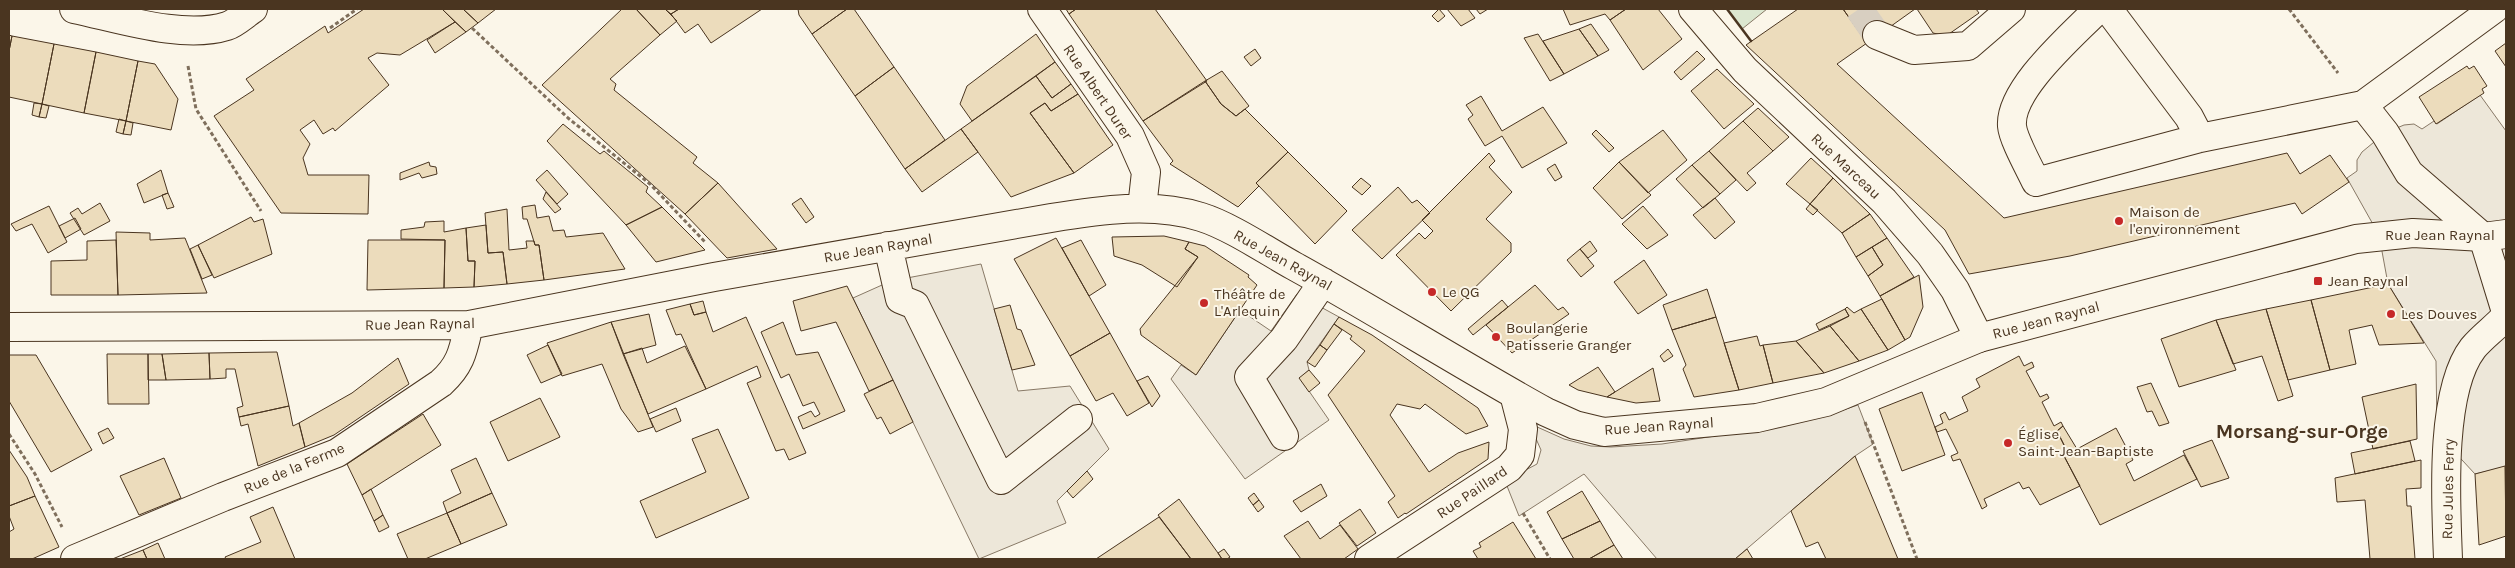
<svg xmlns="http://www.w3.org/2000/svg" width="2515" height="568" viewBox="0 0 2515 568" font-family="Karla,sans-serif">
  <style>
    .green { fill: #dce7d0; stroke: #887966 }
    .parking { fill: #ede7d9; stroke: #887966 }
    .building { fill: #ecdcbc; stroke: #4a3520 }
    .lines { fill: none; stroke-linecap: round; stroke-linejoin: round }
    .minor-tunnel { stroke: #d8cfc1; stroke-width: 28; stroke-dasharray: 28 14; stroke-linecap: butt }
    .minor-casing { stroke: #4a3520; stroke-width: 30 }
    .major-casing { stroke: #4a3520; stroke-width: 30 }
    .path { stroke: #7f6f5c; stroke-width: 3; stroke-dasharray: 4 2.5; stroke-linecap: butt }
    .minor { stroke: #fbf6e9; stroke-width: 28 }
    .major { stroke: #fbf6e9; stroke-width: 28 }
    .wall { stroke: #4a3520; stroke-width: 2.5 }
    .poi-dot { fill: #c62828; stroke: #fbf6e9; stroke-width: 2 }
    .labels { text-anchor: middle; stroke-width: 4; stroke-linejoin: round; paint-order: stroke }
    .street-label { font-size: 15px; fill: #4a3520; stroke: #fbf6e9 }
    .poi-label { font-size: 15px; fill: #4a3520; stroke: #fbf6e9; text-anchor: start }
    .district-label { font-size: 20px; font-weight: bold; fill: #4a3520; stroke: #fbf6e9 }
  </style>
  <rect width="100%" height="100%" fill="#fbf6e9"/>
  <path class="green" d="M1727 9H1767L1742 29Z"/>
  <path class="parking" d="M2480 95 2506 131V467L2475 474 2437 433 2436 361 2388 284 2379 235 2347 178 2357 171V160L2362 152 2385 133 2404 125 2414 124 2422 129 2434 121 2437 124Z
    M981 264 1018 391 1070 386 1109 449 1057 501 1066 523 979 559 853 298 891 281Z
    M1297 294 1339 317 1307 362 1309 370 1300 378 1329 420 1245 479 1171 379 1181 365 1196 375 1240 310 1271 331Z
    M1858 405 1873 444 1855 456 1735 559H1657L1584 474 1519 516 1505 481 1537 464 1541 450 1533 432 1535 426 1564 439 1591 446 1611 447 1662 444 1755 430 1837 412Z"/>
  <path class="building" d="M364 9H442L455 22 400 55 377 53 368 58 389 85 335 131 333 128 323 134 314 120 300 130 310 144 303 158 308 175H369L368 214 281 213 214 116 254 90 246 79 325 26 328 33Z
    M442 9H463L478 23 466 32Z
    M463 9H496L478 23Z
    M622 9H636L660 35 610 79 616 84 614 90 697 157 693 163 718 183 685 214 542 85Z
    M636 9H665L677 21 660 35Z
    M665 9H679L671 14Z
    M679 9H762L711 43 698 24 685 33 671 14Z
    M798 9H847L812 34 799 15Z
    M847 9H854L894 67 855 96 812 34Z
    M1066 9H1076L1069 14Z
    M1076 9H1155L1207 81 1143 121 1069 14Z
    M1439 9 1445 16 1438 22 1432 16Z
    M1447 9H1468L1475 18 1461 26Z
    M1476 9H1488L1480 14Z
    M1563 9H1626L1610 20 1605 14 1570 25Z
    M1626 9H1658L1682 39 1643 70 1610 20Z
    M1798 9H1843L1867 43 1837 64 2004 218 2287 153 2300 174 2330 155 2349 182 2302 214 2295 203 2070 256 1969 274 1945 230 1746 45Z
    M1843 9H1873L1887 29 1867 43Z
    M1873 9H1915L1887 29Z
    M1917 9H1976L1979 13 1946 36 1933 33Z
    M455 22 466 32 435 53 427 40Z
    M1591 24 1609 50 1598 56 1579 29Z
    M1579 29 1598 56 1564 74 1543 41Z
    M1036 34 1055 62 972 121 960 104 967 86Z
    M1538 34 1564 74 1550 81 1524 38Z
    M9 35 12 36 9 51Z
    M12 36 54 44 42 104 9 97V51Z
    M2506 43V67L2495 51Z
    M54 44 96 52 84 113 42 104Z
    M1255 49 1261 58 1251 66 1244 57Z
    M1697 51 1705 59 1681 80 1674 72Z
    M96 52 138 61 126 121 84 113Z
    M138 61 155 64 178 99 171 130 126 121Z
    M1055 62 1071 84 1052 98 1036 76Z
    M2467 66 2469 69 2474 66 2487 86 2482 89 2484 93 2436 124 2419 97Z
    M894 67 945 140 905 169 855 96Z
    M1717 69 1754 104 1724 129 1691 91Z
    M1222 71 1249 106 1236 116 1221 104 1205 81Z
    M1036 76 1052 98 1071 84 1078 94 1051 111 1045 103 1030 113 1074 173 1011 197 961 129Z
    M1205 81 1221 104 1236 116 1245 109 1288 152 1256 183 1259 186 1238 207 1170 164 1173 161 1143 121Z
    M1078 94 1113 145 1074 173 1030 113 1045 103 1051 111Z
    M1481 96 1502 131 1543 107 1567 143 1522 168 1502 136 1485 146 1468 119 1473 115 1466 105Z
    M34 103 42 104 39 117 32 115Z
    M42 104 49 106 46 118 39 117Z
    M1758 108 1789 137 1773 151 1743 121Z
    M119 119 126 121 123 134 116 132Z
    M126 121 133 123 131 135 123 134Z
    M1743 121 1773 151 1747 173 1756 183 1747 191 1709 151Z
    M563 124 600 154 604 151 648 187 646 192 662 207 626 225 547 141Z
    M961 129 978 152 922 192 905 169Z
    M1596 130 1614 148 1609 152 1592 134Z
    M1663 130 1687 160 1648 193 1619 162Z
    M1709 151 1736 180 1720 194 1692 165Z
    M1288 152 1347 211 1315 244 1256 183Z
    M1489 153 1495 161 1489 167 1512 192 1486 219 1511 243V252L1451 311 1396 255 1419 233 1425 239 1433 231 1422 220Z
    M1811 158 1833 178 1810 204 1786 184Z
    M429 162 430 166 436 167 437 174 422 178 419 173 400 180V173Z
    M1619 162 1651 195 1622 219 1593 188Z
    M1555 164 1562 177 1555 181 1547 169Z
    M1692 165 1720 194 1703 208 1676 179Z
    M161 170 168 193 144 203 137 184Z
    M547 170 568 194 557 204 536 180Z
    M1361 178 1371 186 1362 195 1352 187Z
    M1833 178 1870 214 1842 233 1810 204Z
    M718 183 777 249 727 258 685 214Z
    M1398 187 1412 203 1417 200 1430 213 1382 259 1352 230Z
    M546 192 561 209 555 213 543 199Z
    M168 193 174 207 167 209 162 195Z
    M801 198 814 217 806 223 792 204Z
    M1715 198 1735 222 1715 239 1693 215Z
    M100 203 110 221 84 235 70 213 78 208 82 214Z
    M1810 204 1818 210 1813 215 1806 209Z
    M535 205 537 218 549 216 553 231 564 230 566 237 603 233 625 269 544 280 539 245H535L527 219H523L522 207Z
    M49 206 67 242 48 253 32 224 16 231 11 224Z
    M1643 206 1668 235 1647 249 1622 224Z
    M662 207 705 250 656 262 626 225Z
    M507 209 509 250 527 248 526 241H534L535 245H539L544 280 507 284 503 252 488 253 485 213Z
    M1870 214 1887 238 1856 257 1842 233Z
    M251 217 254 222 263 219 272 254 214 278 198 245Z
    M75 218 81 229 65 238 59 226Z
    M444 221V232L466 228 468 261H475L474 287 444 288 445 240 401 239V230L424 227 425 222Z
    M486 225 488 253 503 252 507 284 474 287 475 261H468L466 228Z
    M116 232 150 233V240L185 238 207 293 118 295Z
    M1164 236 1189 242 1185 249 1198 257 1177 287 1142 265 1114 256 1112 237Z
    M1056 238 1110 333 1070 356 1014 259Z
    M1887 238 1914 277 1880 296 1868 276 1883 265 1872 247Z
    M116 240 118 295H51V261L87 260V241Z
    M368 240H445L444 288 367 290Z
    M1081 240 1106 285 1089 296 1062 248Z
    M1590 241 1597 251 1588 258 1580 249Z
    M1189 242 1205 246 1249 275 1248 277 1257 285 1196 375 1141 335 1140 329 1198 257 1185 249Z
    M198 245 212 275 202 279 190 249Z
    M1872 247 1883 265 1868 276 1856 257Z
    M1580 249 1594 266 1581 277 1567 260Z
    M1644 260 1667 295 1638 314 1614 282Z
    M1919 275 1923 307 1910 337 1905 340 1880 296Z
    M2388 284 2424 343 2379 345 2372 325 2349 330 2356 364 2330 370 2311 300Z
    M1535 285 1558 310 1563 307 1569 314 1512 353 1486 325Z
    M847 286 893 380 869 391 836 322 801 331 793 301Z
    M1707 289 1716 317 1672 330 1663 305Z
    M1882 299 1905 340 1888 350 1861 309Z
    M1502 300 1508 307 1473 335 1468 329Z
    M2311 300 2330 370 2288 380 2266 309Z
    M703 301 706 312 694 315 690 304Z
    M690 304 694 315 706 312 713 332 746 317 806 453 789 460 784 449 776 451 747 383 761 377 757 366 706 389 681 334 676 335 666 310Z
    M1010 305 1017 329 1021 330 1035 365 1012 370 994 309Z
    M1847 307 1854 313 1861 309 1888 350 1859 361 1830 326 1849 316 1845 309Z
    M1845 309 1849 316 1819 330 1816 324Z
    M2266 309 2293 396 2278 401 2262 356 2233 364 2216 320Z
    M649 314 656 345 623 354 611 322Z
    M1339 317 1372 335 1478 408 1488 426 1466 434 1425 404 1420 409 1397 404 1390 415 1429 472 1458 453 1489 442 1488 459 1406 514 1405 513 1398 518 1388 502 1395 496 1328 395 1365 351 1350 339 1352 336 1334 324Z
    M1716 317 1739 390 1694 397 1683 369 1686 365 1672 330Z
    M2216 320 2236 370 2179 387 2161 339Z
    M611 322 653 427 638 432 621 409 602 364 562 376 547 343Z
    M783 322 796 355 818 352 845 411 803 429 798 417 811 411 815 417 820 414 814 402 803 406 789 374 781 378 761 332Z
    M1334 324 1342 330 1327 350 1320 345Z
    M1830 326 1859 361 1824 373 1796 341Z
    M1110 333 1149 403 1127 416 1113 393 1096 401 1070 356Z
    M1757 336 1760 346 1763 345 1773 383 1739 390 1724 343Z
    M1796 341 1824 373 1773 383 1763 345Z
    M548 345 562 374 541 383 527 355Z
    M1320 345 1327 350 1315 367 1307 362Z
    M685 346 706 389 648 414 623 354 642 348 647 363Z
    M1668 349 1673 356 1664 362 1660 356Z
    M277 352 289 406 239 417 237 408 243 406 235 369H226V378L210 379 209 353Z
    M209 353 210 379 166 380 162 354Z
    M107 354H148L149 404H108Z
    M148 354H162L166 380H148Z
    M9 355H36L92 450 51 472 9 401Z
    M2019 356 2024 366 2032 362 2034 367 2026 371 2040 397 2047 394 2049 398 2042 402 2054 426 2061 422 2063 426 2057 431 2068 453 2064 456 2080 486 2040 505 2029 487 2023 489 2019 482 1984 499 1987 506 1982 509 1960 459 1953 461 1951 456 1958 453 1946 429 1937 432 1935 427 1943 423 1940 415 1945 412 1949 420 1968 411 1962 397 1980 387 1976 379Z
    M398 358 409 384 334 435 305 447 299 423 352 393Z
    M1598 367 1615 392 1607 397 1578 390 1569 385Z
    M1653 368 1660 401 1636 403 1607 397Z
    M1309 370 1320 383 1309 392 1299 378Z
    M1148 376 1160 396 1152 407 1137 381Z
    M893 380 913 422 890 434 881 417 877 419 864 394Z
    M2151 383 2169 423 2159 426 2152 411 2147 412 2137 387Z
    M2416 384 2417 439 2373 449 2362 397Z
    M1922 392 1945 455 1902 471 1879 409Z
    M540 398 560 437 508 461 490 422Z
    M289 406 293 426 299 423 305 447 258 466 248 424 241 426 239 417Z
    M676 408 681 421 656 432 650 419Z
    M423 414 441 445 362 495 347 464Z
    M2063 426 2077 449 2068 453 2057 431Z
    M108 428 114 438 103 444 98 433Z
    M2116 428 2133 460 2126 464 2134 481 2184 455 2197 479 2100 525 2064 456Z
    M718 429 749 498 656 538 640 501 706 472 692 439Z
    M2212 440 2229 478 2201 487 2183 451Z
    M2410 441 2415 461 2355 474 2351 453Z
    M9 450 27 477 35 496 9 506Z
    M1855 456 1898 559H1826L1818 542 1806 547 1791 511Z
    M164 458 181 498 139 515 120 476Z
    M476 458 492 493 447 513 443 502 461 493 451 470Z
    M2421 460V488L2406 489 2407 506H2411L2415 559H2370L2365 500 2337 502 2335 478Z
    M2505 466 2506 536 2479 545 2475 474Z
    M1087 471 1093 479 1073 498 1067 491Z
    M1321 484 1327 496 1301 512 1293 501Z
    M371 489 383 515 374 521 362 495Z
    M1582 491 1600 521 1562 539 1547 512Z
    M492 493 507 525 461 544 447 513Z
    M1254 493 1259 500 1253 505 1248 498Z
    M35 496 59 547 32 559H9V532L14 529 9 516V506Z
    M1179 499 1218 553 1222 559H1191L1158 515Z
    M1259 500 1264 507 1258 512 1253 505Z
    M273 507 295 559H226L225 557 261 542 250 517Z
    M1360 509 1376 533 1357 546 1339 523Z
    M447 513 461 544 425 559H408L397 534Z
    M383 515 389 527 379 532 374 521Z
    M1159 517 1191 559H1096Z
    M1308 521 1320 539 1340 525 1358 549 1344 559H1301L1284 536Z
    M1600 521 1614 545 1589 559H1574L1562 539Z
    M1513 522 1536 559H1478L1473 551 1481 547 1479 543Z
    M158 543 165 559H147L143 550Z
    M1614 545 1623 559H1589Z
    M1224 549 1230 557 1227 559H1222L1218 553Z
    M1747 549 1753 559H1735Z
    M143 550 147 559H120L125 557Z"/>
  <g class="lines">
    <path class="minor-tunnel" d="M1859 9 1877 35"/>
    <defs>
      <path id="minor" d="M74 9C118 18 183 40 227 26 236 23 245 14 253 9
        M1042 9 1130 136 1146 172 1142 208
        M2098 9C2073 35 2009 89 2012 126 2013 139 2030 169 2036 182L2200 138 2363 105 2385 133 2409 173 2483 237 2506 312
        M2108 9 2189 117 2200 138
        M1877 35 1914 50 1968 46 2011 9
        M2363 105 2494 9
        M888 246 900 299 915 305 1001 480 1078 419
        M9 327 469 325 714 277 1051 218C1100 210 1152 202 1201 217 1230 226 1267 251 1294 266 1379 313 1461 365 1546 412L1575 425 1604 432 1757 418 1826 402 1979 338
        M1284 436 1249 377 1284 339 1323 282
        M75 559 223 497 337 453 441 383C461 365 463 351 469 325
        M1369 559 1509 468 1520 455 1523 429 1514 394
        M2448 559C2446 505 2439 392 2473 348 2482 337 2496 327 2506 316"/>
      <path id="major" d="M1693 9 1745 70 1884 201 1930 254 1955 290 1979 338 2356 239 2413 233 2483 237 2506 234"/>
    </defs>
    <use href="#minor" class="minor-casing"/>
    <use href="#major" class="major-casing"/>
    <path class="path" d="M2289 9 2338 73
      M330 28 357 9
      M472 28 568 118 650 184 705 242
      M188 66 196 109 261 211
      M1865 422 1917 559
      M9 434 35 474 62 527
      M1523 513 1550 559"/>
    <use href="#minor" class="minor"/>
    <use href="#major" class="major"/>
    <path class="wall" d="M1727 9 1751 41"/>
  </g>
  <g class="poi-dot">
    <circle cx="2119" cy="221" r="5"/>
    <rect x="2313" y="276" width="10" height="10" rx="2.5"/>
    <circle cx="1432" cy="292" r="5"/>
    <circle cx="1204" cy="303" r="5"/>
    <circle cx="2391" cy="314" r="5"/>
    <circle cx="1496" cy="337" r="5"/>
    <circle cx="2008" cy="443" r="5"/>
  </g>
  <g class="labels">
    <g class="street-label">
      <text transform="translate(1098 92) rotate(56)" y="5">Rue Albert Durer</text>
      <text transform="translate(1846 166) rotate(43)" y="5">Rue Marceau</text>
      <text x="2440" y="240">Rue Jean Raynal</text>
      <text transform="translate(878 248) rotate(-10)" y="5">Rue Jean Raynal</text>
      <text transform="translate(1283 260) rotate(29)" y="5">Rue Jean Raynal</text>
      <text transform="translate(2046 320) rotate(-15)" y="5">Rue Jean Raynal</text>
      <text transform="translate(420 324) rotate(-1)" y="5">Rue Jean Raynal</text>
      <text transform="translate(1659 426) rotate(-4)" y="5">Rue Jean Raynal</text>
      <text transform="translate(294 468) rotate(-23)" y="5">Rue de la Ferme</text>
      <text transform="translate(2448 489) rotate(-89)" y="5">Rue Jules Ferry</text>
      <text transform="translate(1472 492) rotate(-34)" y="5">Rue Paillard</text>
    </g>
    <g class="poi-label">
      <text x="2129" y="217">Maison de<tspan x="2129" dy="17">l'environnement</tspan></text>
      <text x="2328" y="286">Jean Raynal</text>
      <text x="1442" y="297">Le QG</text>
      <text x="1214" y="299">Théâtre de<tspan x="1214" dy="17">L'Arlequin</tspan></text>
      <text x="2401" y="319">Les Douves</text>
      <text x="1506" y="333">Boulangerie<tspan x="1506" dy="17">Patisserie Granger</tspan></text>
      <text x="2018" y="439">Église<tspan x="2018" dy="17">Saint-Jean-Baptiste</tspan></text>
    </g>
    <g class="district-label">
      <text x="2302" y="438">Morsang-sur-Orge</text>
    </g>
  </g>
  <rect width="2515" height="568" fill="none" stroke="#4a3520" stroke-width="20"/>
</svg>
